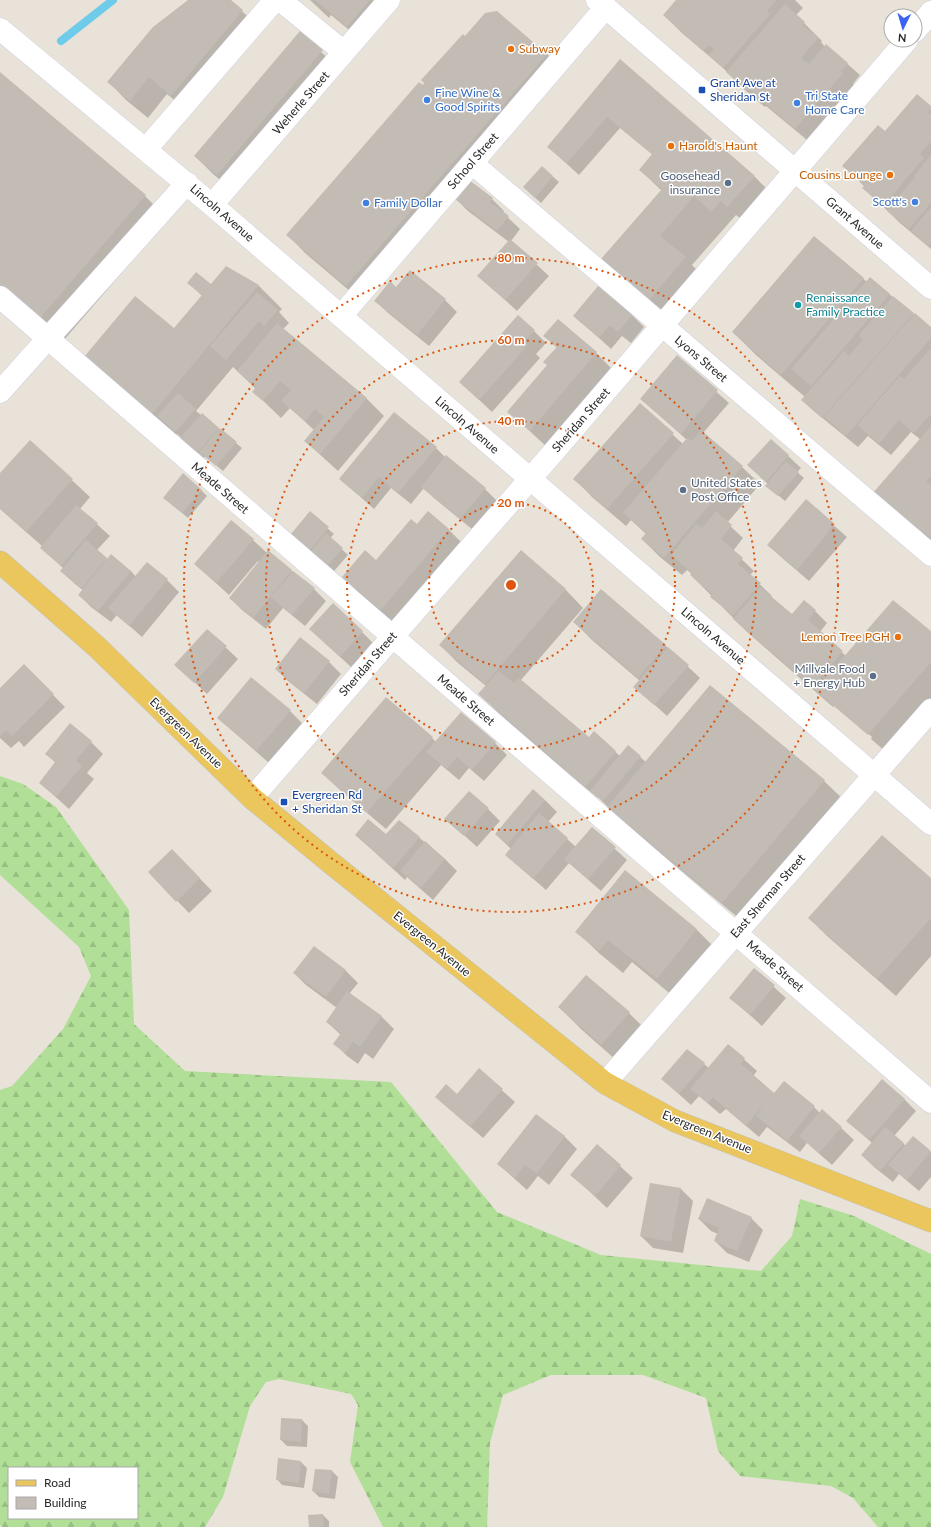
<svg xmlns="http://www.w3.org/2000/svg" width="931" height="1527" viewBox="0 0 931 1527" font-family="Lato,sans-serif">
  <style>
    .forest { fill: url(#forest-firs); fill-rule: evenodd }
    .shadow { fill: #0003 }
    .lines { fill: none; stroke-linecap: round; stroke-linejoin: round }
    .stream { stroke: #6ecbe9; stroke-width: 8 }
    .building { fill: #c2bcb5 }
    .minor-casing { stroke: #ced2e0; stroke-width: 23 }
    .major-casing { stroke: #c3c3c3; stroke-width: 23 }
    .minor { stroke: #fff; stroke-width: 22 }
    .major { stroke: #eac65d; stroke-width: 22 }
    .ring { fill: none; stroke: #de560d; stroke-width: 2; stroke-dasharray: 2 4 }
    .food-dot { fill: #e8710a; stroke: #fff; stroke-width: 1.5 }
    .transit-dot { fill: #1a4fb4; stroke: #fff; stroke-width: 1.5 }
    .shop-dot { fill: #3f7fe0; stroke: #fff; stroke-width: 1.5 }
    .service-dot { fill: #5c6f8a; stroke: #fff; stroke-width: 1.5 }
    .culture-dot { fill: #0f9aa8; stroke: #fff; stroke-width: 1.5 }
    .labels { text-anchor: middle; stroke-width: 3; stroke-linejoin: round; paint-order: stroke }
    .food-label { font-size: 12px; fill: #c56008; stroke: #fff; text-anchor: start }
    .transit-label { font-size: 12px; fill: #164399; stroke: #fff; text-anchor: start }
    .shop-label { font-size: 12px; fill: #366cbe; stroke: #fff; text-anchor: start }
    .street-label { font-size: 12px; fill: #272727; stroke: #fff }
    .service-label { font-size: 12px; fill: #4e5e75; stroke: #fff; text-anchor: end }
    .culture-label { font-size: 12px; fill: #0d838f; stroke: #fff; text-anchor: start }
    .centre { fill: #de560d; stroke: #fff; stroke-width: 2 }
    .ring-label { font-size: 12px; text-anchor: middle; font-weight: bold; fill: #de560d; stroke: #fff; stroke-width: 3; stroke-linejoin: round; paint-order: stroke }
  </style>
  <defs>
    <pattern id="forest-firs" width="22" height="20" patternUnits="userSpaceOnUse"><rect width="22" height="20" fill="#b1df97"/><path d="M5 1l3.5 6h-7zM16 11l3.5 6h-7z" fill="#98bf82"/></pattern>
  </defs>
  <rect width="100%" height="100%" fill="#e9e2d9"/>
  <path class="forest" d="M0 776 23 784 56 807 129 910 134 1024 185 1071 391 1082 497 1212 601 1255 761 1271 792 1236 800 1199 854 1216 931 1254V1527H878L853 1498 831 1486 740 1476 718 1451 706 1398 643 1375H551L503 1395 490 1443 487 1527H383L350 1462 358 1405 351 1394 279 1379 266 1382 250 1406 223 1497 205 1527H2L0 1525V1090L12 1086 63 1029 91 976 79 947 0 875ZM9 1468H137V1518H9Z"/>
  <path class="shadow" d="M190 0H230L260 28 190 113 167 94 148 118 126 100 109 82Z
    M310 0H382L366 44 331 15 329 18Z
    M677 0H795L803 8 796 15 822 41 821 42 825 47 826 45 860 75 853 84 855 85 807 140 766 106 765 107 745 90 722 67 682 33 664 15Z
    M497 13 547 54 565 72 469 182 492 199 504 211 503 213 520 229 511 241 549 276 517 311 479 276 509 242 468 211 455 198 364 303 305 253 288 235 423 87 465 37Z
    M300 33 340 69 235 192 213 174 195 156Z
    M620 61 755 177 767 189 740 218 736 215 692 265 697 270 662 311 634 290 662 191 640 170 653 155 620 128 579 175 548 147Z
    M0 73 145 196 168 219 64 340 0 286Z
    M931 107V249L900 223 864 188 865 187 844 166 885 132Z
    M542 167 559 182 541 203 530 193Z
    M814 237 867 282 870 278 931 329V546L891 511 921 440 911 432 891 455 868 436 858 447 815 412 803 400 805 397 756 355 733 332Z
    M226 267 259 286 282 309 279 312 289 323 283 329 367 399 384 416 338 471 305 441 314 430 290 408 281 418 254 392 256 389 233 367 196 411 242 448 223 471 205 456 204 458 177 434 175 436 108 380 174 330 202 296 189 283 211 285Z
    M396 288 445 300 457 312 429 346 388 313 376 301Z
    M632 315 644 327 631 343 622 336 611 349 575 316Z
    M558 320 596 353 614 371 548 448 509 412 548 365 557 348 545 336Z
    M534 331 546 343 536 354 540 358 492 412 460 382Z
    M677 357 729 403 703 433 742 467 760 484 727 523 743 538 733 551 754 571 750 575 772 596 771 597 792 615 815 611 827 623 820 632 846 656 931 633V700L886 752 834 707 871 739 872 737 835 705 833 707 746 631 691 575 692 574 687 570 682 575 660 557 642 539 646 534 631 520 626 526 592 497 575 479 640 405 683 444 687 440 641 399Z
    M771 440 801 468 797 472 804 478 785 501 773 491 768 484 760 477Z
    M30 441 90 497 80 509 110 536 97 550 108 560 131 571 136 577 167 580 179 592 142 637 117 615 111 622 91 607 79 595 83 590 74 583 63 568 41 547 42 546 0 509V475Z
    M436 448 446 458 485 489 497 501 473 530 434 498 424 488 411 504 391 488 374 509 340 479Z
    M201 490 207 496 188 518 170 503Z
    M806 501 847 537 809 581 781 557 769 545Z
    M310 513 334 534 330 538 348 555 334 571 292 534Z
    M232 521 267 553 268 552 314 589 326 601 305 626 283 608 266 629 242 610 230 598 259 562 258 561 229 595 195 564Z
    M417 525 448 529 466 547 399 627 361 595 343 577 376 561Z
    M521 551 566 590 583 608 521 680 589 738 594 733 620 756 640 757 646 762 824 781 842 798 741 920 626 825 598 797V798L581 784 512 726 479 694 486 686 458 663 440 645Z
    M574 622 665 645 700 678 667 716 635 687 640 681 592 640Z
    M207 630 238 659 207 694 176 665Z
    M362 632 374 644 352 668 323 641Z
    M301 639 329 662 341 674 317 704 288 681 276 669Z
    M24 666 65 707 24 747 19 741 11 748 0 738V690Z
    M290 711 302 723 269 763 218 718Z
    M432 738 436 742 495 743 507 755 484 781 469 768 459 780 441 765 386 829 340 790 322 773Z
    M91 742 103 754 87 773 94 779 69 809 40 783 56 763 46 753Z
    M545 800 557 812 548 822 576 847 592 828 627 860 601 891 569 863 546 890 506 855 511 849 496 834Z
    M488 809 500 821 477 847 446 819Z
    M399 821 445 859 457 871 433 900 407 877 405 880 356 835 386 836Z
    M172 850 212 891 189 913 149 872Z
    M625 872 697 930 720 953 680 1002 632 962 623 973 600 954 577 932Z
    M931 879V956L896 996 827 936 809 918Z
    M314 947 346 971 358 983 349 994 382 1017 394 1029 373 1059 365 1053 358 1064 347 1056 335 1044 341 1035 327 1022 337 1008 306 985 294 973Z
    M754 969 786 998 762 1026 731 998Z
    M586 976 629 1013 652 1036 624 1067 582 1030 559 1007Z
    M728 1045 757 1071 753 1076 774 1094 814 1107 820 1113 822 1110 854 1140 832 1165 807 1143 800 1152 767 1127 759 1137 726 1109 720 1114 699 1096 691 1105 662 1079 704 1064 709 1068Z
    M479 1070 515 1102 483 1138 436 1097 457 1095Z
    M904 1099 916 1111 894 1136 906 1146 913 1137 931 1152V1177L919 1191 899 1174 893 1182 874 1167 862 1155 872 1143 848 1121Z
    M536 1115 565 1137 577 1149 549 1185 538 1176 527 1190 498 1164Z
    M597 1145 633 1178 607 1208 571 1174Z
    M681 1189 693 1201 683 1253 653 1248 641 1236Z
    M751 1218 763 1230 749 1262 727 1253 715 1241 718 1234 711 1231 699 1219Z
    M282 1419 302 1420 308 1426 307 1447 287 1446 281 1440Z
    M301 1462 307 1468 304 1488 282 1485 277 1479Z
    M316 1470 332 1471 338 1477 335 1499 319 1497 313 1491Z
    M323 1515 329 1521V1527H310Z"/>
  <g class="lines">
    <path class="stream" d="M61 41 113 0"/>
  </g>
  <path class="building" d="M188 0H231L243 10 171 96 149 77 130 101 107 82 153 27Z
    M315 0H370L347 27Z
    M676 0H776L767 11 770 14 723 68 708 55 714 49 709 45 703 51 663 15Z
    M785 4 805 22 803 25 818 38 801 58 809 64 826 44 848 63 841 71 843 73 795 129 748 89 746 90 726 72Z
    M497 11 547 54 346 286 286 235 419 82 423 85 424 83 421 80 463 34 465 36 485 13Z
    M300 31 323 50 217 175 194 156Z
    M620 59 755 176 727 207 721 201 711 212 694 196 660 236 686 257 649 300 601 259 662 189 639 170 652 154 607 117 567 163 547 147Z
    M0 72 146 195 40 318 0 284Z
    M917 94 931 106V109L928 113 931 115V141L920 154 924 158 883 206 862 188 865 185 842 166 878 125 885 131Z
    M931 155V203L909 229 887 211 915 177 914 176Z
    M542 166 553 176 535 198 523 187Z
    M469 180 493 198 490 202 509 216 497 231 455 199Z
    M931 207V242L928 246 911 231Z
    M814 236 864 278 781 375 732 332Z
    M510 239 538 263 505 300 477 276Z
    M226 266 259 285 152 414 84 357 135 296 174 328 202 295 187 283 196 272 211 284Z
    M410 270 446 299 417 335 374 301 390 281 396 287Z
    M870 277 890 294 811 386 791 369Z
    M598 286 633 314 618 332 610 325 599 338 573 316Z
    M257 292 278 310 264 326 259 321 226 360 210 346Z
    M893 296 914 313 822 418 801 400 844 351 849 356 863 339 858 336Z
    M915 313 931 327V338L846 436 824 417Z
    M518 315 535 330 524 342 528 345 479 400 459 382Z
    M558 319 597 352 530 431 507 412 547 365 543 362 557 347 543 336Z
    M277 323 367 398 320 454 304 441 324 417 315 409 305 421 281 401 291 390 280 381 263 401 252 392 256 387 237 371Z
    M931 348V417L930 415 914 433 899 420 879 444 857 425 900 376 904 379Z
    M677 355 718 390 681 434 640 399Z
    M178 393 196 409 175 432 157 416Z
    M640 403 674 433 607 509 573 479Z
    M394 412 437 447 398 493 379 477 362 498 339 479Z
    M202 413 219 428 197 453 180 438Z
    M931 426V476L926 481 931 485V539L924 532 921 536 872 494Z
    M220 428 237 442 216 466 199 452Z
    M701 430 743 466 664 558 641 539 646 533 623 513 687 438 692 441Z
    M771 439 789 455 766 482 747 465Z
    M30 440 73 479 26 532 0 508V473Z
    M446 455 486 488 460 519 421 487Z
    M786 461 799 472 778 496 765 486Z
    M183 473 202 490 182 513 163 498Z
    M806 499 835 524 797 570 767 545Z
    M76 505 98 523 61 566 40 548Z
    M310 511 329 527 310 550 291 534Z
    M428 511 449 529 381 610 342 577 365 550 376 560 411 519 417 524Z
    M716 511 732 525 721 539 743 558 738 564 761 583 733 615 710 597 712 594 690 575 692 573 671 555 696 524 702 528Z
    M231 520 254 539 216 583 194 564Z
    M326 533 343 548 327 566 311 551Z
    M86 540 107 558 81 589 60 571Z
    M268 550 292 570 253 618 229 598Z
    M521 550 566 589 485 684 439 645Z
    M111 554 131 571 98 611 78 595Z
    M147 562 168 579 129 626 108 608Z
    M293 571 315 588 292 615 271 597Z
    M760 587 792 614 804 600 816 610 808 620 843 651 812 687 733 619Z
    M601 589 666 645 638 678 573 622Z
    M893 600 931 631V662L868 735 815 690Z
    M333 603 363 631 340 657 309 629Z
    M207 629 227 646 194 683 174 665Z
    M300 637 330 661 304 693 275 669Z
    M668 647 689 665 654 705 633 687Z
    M24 664 54 694 12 736 6 730 0 736V688Z
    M498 671 514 683 519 678 589 737 594 731 616 751 585 787 478 694Z
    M251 677 291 710 256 751 217 718Z
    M710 685 825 780 722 903 607 807Z
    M386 697 433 737 367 812 321 773Z
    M461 712 496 742 472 770 457 757 447 769 426 752Z
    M70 723 92 741 76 760 82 766 56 797 39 783 55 762 45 754Z
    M628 745 641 756 603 801 590 791Z
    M533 789 545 800 507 845 495 834Z
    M469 791 489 808 464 836 444 819Z
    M539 813 568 838 533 879 505 855Z
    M368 819 386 834 399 820 420 837 393 868 355 835Z
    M592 827 616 847 588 879 564 859Z
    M882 835 931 878V918L877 979 808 918Z
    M425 841 445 859 421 888 400 871Z
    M172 849 200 878 176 902 148 872Z
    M625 870 697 929 657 979 608 940 599 951 575 932Z
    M314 946 346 970 326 997 293 973Z
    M754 968 775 985 750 1015 729 998Z
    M586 975 630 1012 601 1045 558 1007Z
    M347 991 382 1016 360 1047 353 1042 345 1053 333 1044 341 1033 326 1022Z
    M728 1044 745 1058 741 1064 774 1093 784 1081 815 1106 787 1141 756 1116 765 1103 746 1126 713 1097 708 1103 690 1089Z
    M687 1049 705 1063 679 1094 661 1079Z
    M479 1068 503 1089 470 1127 435 1097 446 1084 457 1094Z
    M882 1079 905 1099 869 1140 846 1121Z
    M822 1109 842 1127 819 1153 799 1136Z
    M536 1114 565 1136 537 1173 525 1165 515 1178 497 1164Z
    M885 1127 904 1143 880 1171 861 1155Z
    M913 1136 931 1151 907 1180 888 1165Z
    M597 1144 621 1165 595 1196 570 1175Z
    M650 1183 681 1188 671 1242 640 1236Z
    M707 1198 752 1217 737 1251 714 1241 719 1228 698 1219Z
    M281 1418 302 1419 301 1442 280 1440Z
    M278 1458 301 1461 299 1483 276 1480Z
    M315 1469 332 1470 329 1494 312 1491Z
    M323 1514 324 1527H309L308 1515Z"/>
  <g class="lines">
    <defs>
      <path id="minor" d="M280 0 344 52
        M597 0 931 288
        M0 29 212 205 931 824
        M915 31 931 12
        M146 149 275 0
        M472 163 931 555
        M212 205 389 0
        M0 297 931 1102
        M341 316 606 7
        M0 392 187 183
        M252 798 551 455 907 40
        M605 1083 931 710"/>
      <path id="major" d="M0 562 97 647 252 798 331 863 605 1083 675 1121 931 1221"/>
    </defs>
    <use href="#minor" class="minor-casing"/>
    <use href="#major" class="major-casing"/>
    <use href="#minor" class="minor"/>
    <use href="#major" class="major"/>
  </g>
  <g class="ring">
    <circle cx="511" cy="585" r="82"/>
    <circle cx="511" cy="585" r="164"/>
    <circle cx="511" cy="585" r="245"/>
    <circle cx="511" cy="585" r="327"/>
  </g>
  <g class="food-dot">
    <circle cx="511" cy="49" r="4"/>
    <circle cx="671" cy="146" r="4"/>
    <circle cx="890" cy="175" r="4"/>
    <circle cx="898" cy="637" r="4"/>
  </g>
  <g class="transit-dot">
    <rect x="698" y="86" width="8" height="8" rx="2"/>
    <rect x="280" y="798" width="8" height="8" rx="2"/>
  </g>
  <g class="shop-dot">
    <circle cx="427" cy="100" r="4"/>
    <circle cx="797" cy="103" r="4"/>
    <circle cx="915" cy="202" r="4"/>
    <circle cx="366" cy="203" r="4"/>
  </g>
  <g class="service-dot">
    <circle cx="728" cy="183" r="4"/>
    <circle cx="683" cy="490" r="4"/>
    <circle cx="873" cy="676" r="4"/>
  </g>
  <circle class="culture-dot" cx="798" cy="305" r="4"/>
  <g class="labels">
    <g class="food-label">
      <text x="519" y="53">Subway</text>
      <text x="679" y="150">Harold's Haunt</text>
      <text x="882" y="179" text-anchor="end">Cousins Lounge</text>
      <text x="890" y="641" text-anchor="end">Lemon Tree PGH</text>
    </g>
    <g class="transit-label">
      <text x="710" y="87">Grant Ave at<tspan x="710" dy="14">Sheridan St</tspan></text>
      <text x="292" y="799">Evergreen Rd<tspan x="292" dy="14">+ Sheridan St</tspan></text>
    </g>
    <g class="shop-label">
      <text x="435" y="97">Fine Wine &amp;<tspan x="435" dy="14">Good Spirits</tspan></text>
      <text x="805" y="100">Tri State<tspan x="805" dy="14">Home Care</tspan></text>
      <text x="907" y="206" text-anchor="end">Scott's</text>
      <text x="374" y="207">Family Dollar</text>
    </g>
    <g class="street-label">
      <text transform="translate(301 103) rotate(-49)" y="4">Weherle Street</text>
      <text transform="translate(473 161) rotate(-49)" y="4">School Street</text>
      <text transform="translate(222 213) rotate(41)" y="4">Lincoln Avenue</text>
      <text transform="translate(855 223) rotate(41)" y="4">Grant Avenue</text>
      <text transform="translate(701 359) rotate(40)" y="4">Lyons Street</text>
      <text transform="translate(581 420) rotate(-49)" y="4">Sheridan Street</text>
      <text transform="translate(467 425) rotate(41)" y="4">Lincoln Avenue</text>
      <text transform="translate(220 488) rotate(41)" y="4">Meade Street</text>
      <text transform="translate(713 636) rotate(41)" y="4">Lincoln Avenue</text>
      <text transform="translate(368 664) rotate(-49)" y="4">Sheridan Street</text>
      <text transform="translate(466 700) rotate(41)" y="4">Meade Street</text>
      <text transform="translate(186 733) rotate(44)" y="4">Evergreen Avenue</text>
      <text transform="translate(768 896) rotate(-49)" y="4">East Sherman Street</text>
      <text transform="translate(432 944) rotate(39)" y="4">Evergreen Avenue</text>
      <text transform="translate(775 966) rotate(41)" y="4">Meade Street</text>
      <text transform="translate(707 1132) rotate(22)" y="4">Evergreen Avenue</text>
    </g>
    <g class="service-label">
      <text x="720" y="180">Goosehead<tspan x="720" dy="14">insurance</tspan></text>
      <text x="691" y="487" text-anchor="start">United States<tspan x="691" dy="14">Post Office</tspan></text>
      <text x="865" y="673">Millvale Food<tspan x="865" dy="14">+ Energy Hub</tspan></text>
    </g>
    <g class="culture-label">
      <text x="806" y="302">Renaissance<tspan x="806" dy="14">Family Practice</tspan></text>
    </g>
  </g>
  <circle cx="511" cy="585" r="6" class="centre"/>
  <g class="ring-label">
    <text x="511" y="262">80 m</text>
    <text x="511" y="344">60 m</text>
    <text x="511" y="425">40 m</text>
    <text x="511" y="507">20 m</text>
  </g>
  <rect x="8" y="1467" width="130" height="52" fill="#ffffff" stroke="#a9a9a9"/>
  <rect x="16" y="1480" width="20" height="6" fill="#eac65d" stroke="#a9a9a9"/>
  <text x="44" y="1487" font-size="12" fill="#272727">Road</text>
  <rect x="16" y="1497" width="20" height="12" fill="#c2bcb5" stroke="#a9a9a9"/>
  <text x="44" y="1507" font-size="12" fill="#272727">Building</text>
  <g transform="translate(903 28) rotate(185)"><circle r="19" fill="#ffffff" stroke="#a9a9a9"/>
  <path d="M0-3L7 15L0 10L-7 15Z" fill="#3d63f2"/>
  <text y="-6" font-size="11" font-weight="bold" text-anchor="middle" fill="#272727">N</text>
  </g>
</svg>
